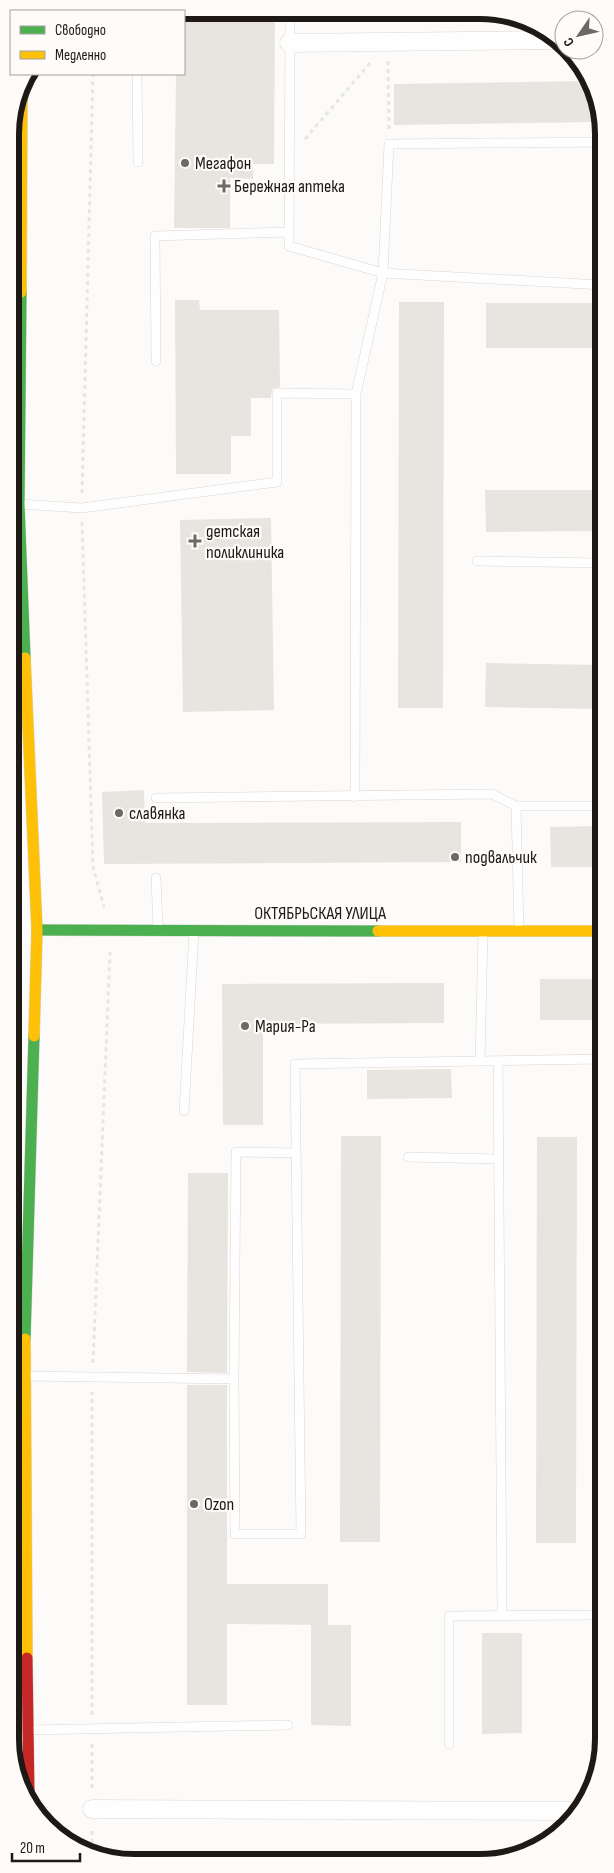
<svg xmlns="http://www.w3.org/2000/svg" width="614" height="1873" viewBox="0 0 614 1873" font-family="'Sofia Sans Condensed',sans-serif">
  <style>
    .building { fill: #e8e4e0 }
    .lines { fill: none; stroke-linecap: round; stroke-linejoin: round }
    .lane-casing { stroke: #d9d6d2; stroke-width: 10 }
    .street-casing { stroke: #d9d6d2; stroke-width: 19 }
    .fast-casing { stroke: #d9d6d2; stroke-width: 12 }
    .slow-casing { stroke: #d9d6d2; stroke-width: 12 }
    .jam-casing { stroke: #d9d6d2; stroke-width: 12 }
    .path { stroke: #e6e6e5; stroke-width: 3; stroke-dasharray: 4 4; stroke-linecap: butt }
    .lane { stroke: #fffefe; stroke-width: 9 }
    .street { stroke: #fffefe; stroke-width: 18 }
    .fast { stroke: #4caf50; stroke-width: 11 }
    .slow { stroke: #ffc107; stroke-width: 11 }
    .jam { stroke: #c62828; stroke-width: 11 }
    .poi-dot { fill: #6c6864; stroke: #fefbf8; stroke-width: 2 }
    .labels { text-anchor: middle; stroke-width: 4.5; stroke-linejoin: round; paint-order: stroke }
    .poi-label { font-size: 18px; fill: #1e1914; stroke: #fefbf8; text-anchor: start }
    .street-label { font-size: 18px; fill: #1e1914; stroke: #fefbf8 }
    .rim { fill: none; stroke: #1e1914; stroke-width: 6 }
  </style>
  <rect width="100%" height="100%" fill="#fdfbf9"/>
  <path class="building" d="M184 11 275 12 274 164H253V179L230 178V228H174L176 74H184Z
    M586 81 602 110V122L394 125V84Z
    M175 300H199L200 310H279L280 387 272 389 271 398H251V436H231V474H176Z
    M399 302H444L443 708H398Z
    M486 303H602V348H486Z
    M485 490H602V531L486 532Z
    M271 518 274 710 183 712 180 520Z
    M486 663 602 665V709L485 707Z
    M144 790 145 823 461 822V862L104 864 102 792Z
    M603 826V867H551L550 827Z
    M540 979H603V1020H540Z
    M444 983V1023L263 1024V1125H223L222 984Z
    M451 1069 452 1098 367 1099V1070Z
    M341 1136H381L380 1542H340Z
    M537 1137H577L576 1543H536Z
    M188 1173H228L227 1373 187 1372Z
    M187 1385H227V1584H328V1625L227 1624V1705H187Z
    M311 1625H351V1726L311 1725Z
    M482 1633H522V1733L482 1734Z"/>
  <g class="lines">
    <defs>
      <path id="lane" d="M137 10V11
        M290 11 289 246 383 273 356 394 355 797
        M137 74 138 162
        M602 142 389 144 383 273 602 285
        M156 361 155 236 289 232
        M19 504 82 508 277 482V393L356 394
        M477 561 602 563
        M156 798 492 794 516 806
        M156 878 158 928
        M519 930 516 806H602
        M483 933 480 1061 603 1059
        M498 1061 502 1615
        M184 1111 194 931
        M408 1157 499 1159
        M25 1376 234 1379 235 1534H301L295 1064 480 1061
        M234 1379 236 1152 296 1153
        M29 1730 288 1725
        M449 1744V1616L604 1615"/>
      <path id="street" d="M289 43 556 40
        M92 1809 579 1811"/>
      <path id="fast" d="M21 292 19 504 25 658
        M37 930 378 931
        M25 1339 34 1036"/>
      <path id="slow" d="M21 292 22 81
        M25 658 37 930 34 1036
        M378 931H603
        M25 1339 27 1658"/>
      <path id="jam" d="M27 1658 29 1794"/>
    </defs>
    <use href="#lane" class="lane-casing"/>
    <use href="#street" class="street-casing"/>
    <use href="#fast" class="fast-casing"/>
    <use href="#slow" class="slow-casing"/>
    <use href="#jam" class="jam-casing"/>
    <path class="path" d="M388 22 393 12
      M388 61 389 129
      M305 139 371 62
      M82 493 93 74
      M82 522 93 867 104 907
      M93 1363 110 952
      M92 1715V1392
      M92 1744V1790
      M92 1851V1829"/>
    <use href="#lane" class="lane"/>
    <use href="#street" class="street"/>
    <use href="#fast" class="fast"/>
    <use href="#slow" class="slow"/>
    <use href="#jam" class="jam"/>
  </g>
  <g class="poi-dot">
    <circle cx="185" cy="163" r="5"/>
    <path d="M221.5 178.5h5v5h5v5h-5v5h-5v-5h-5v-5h5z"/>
    <path d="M192.5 533.5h5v5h5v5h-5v5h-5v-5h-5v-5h5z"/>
    <circle cx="119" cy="813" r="5"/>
    <circle cx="455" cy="857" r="5"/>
    <circle cx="245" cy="1026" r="5"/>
    <circle cx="194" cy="1504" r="5"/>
  </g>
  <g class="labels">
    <g class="poi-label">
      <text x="195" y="169">Мегафон</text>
      <text x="234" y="192">Бережная аптека</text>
      <text x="206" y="537">детская<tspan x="206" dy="21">поликлиника</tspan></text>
      <text x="129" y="819">славянка</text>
      <text x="465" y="863">подвальчик</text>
      <text x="255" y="1032">Мария-Ра</text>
      <text x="204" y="1510">Ozon</text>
    </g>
    <g class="street-label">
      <text x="320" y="919">ОКТЯБРЬСКАЯ УЛИЦА</text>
    </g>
  </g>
  <path d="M0 0H614V1873H0ZM134 19H480A115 115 0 0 1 595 134V1739A115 115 0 0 1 480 1854H134A115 115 0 0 1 19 1739V134A115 115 0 0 1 134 19Z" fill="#fefbf8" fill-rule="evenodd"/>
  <path class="rim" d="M134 19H480A115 115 0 0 1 595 134V1739A115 115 0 0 1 480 1854H134A115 115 0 0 1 19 1739V134A115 115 0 0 1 134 19Z"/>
  <rect x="10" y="10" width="175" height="65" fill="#fefbf8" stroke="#a4a19d"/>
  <rect x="20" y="26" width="25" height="8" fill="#4caf50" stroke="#a4a19d"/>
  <text x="55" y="35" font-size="15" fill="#1e1914">Свободно</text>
  <rect x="20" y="51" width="25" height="8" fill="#ffc107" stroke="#a4a19d"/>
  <text x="55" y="60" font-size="15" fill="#1e1914">Медленно</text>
  <g transform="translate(579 35) rotate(236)"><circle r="24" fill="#fefbf8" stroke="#a4a19d"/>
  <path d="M0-4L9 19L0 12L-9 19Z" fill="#6c6864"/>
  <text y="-8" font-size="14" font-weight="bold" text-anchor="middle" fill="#1e1914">С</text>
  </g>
  <path d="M12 1853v8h68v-8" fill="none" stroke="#1e1914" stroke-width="2.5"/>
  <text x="20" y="1853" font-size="15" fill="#1e1914" stroke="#fefbf8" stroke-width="4" paint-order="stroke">20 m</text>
</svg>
